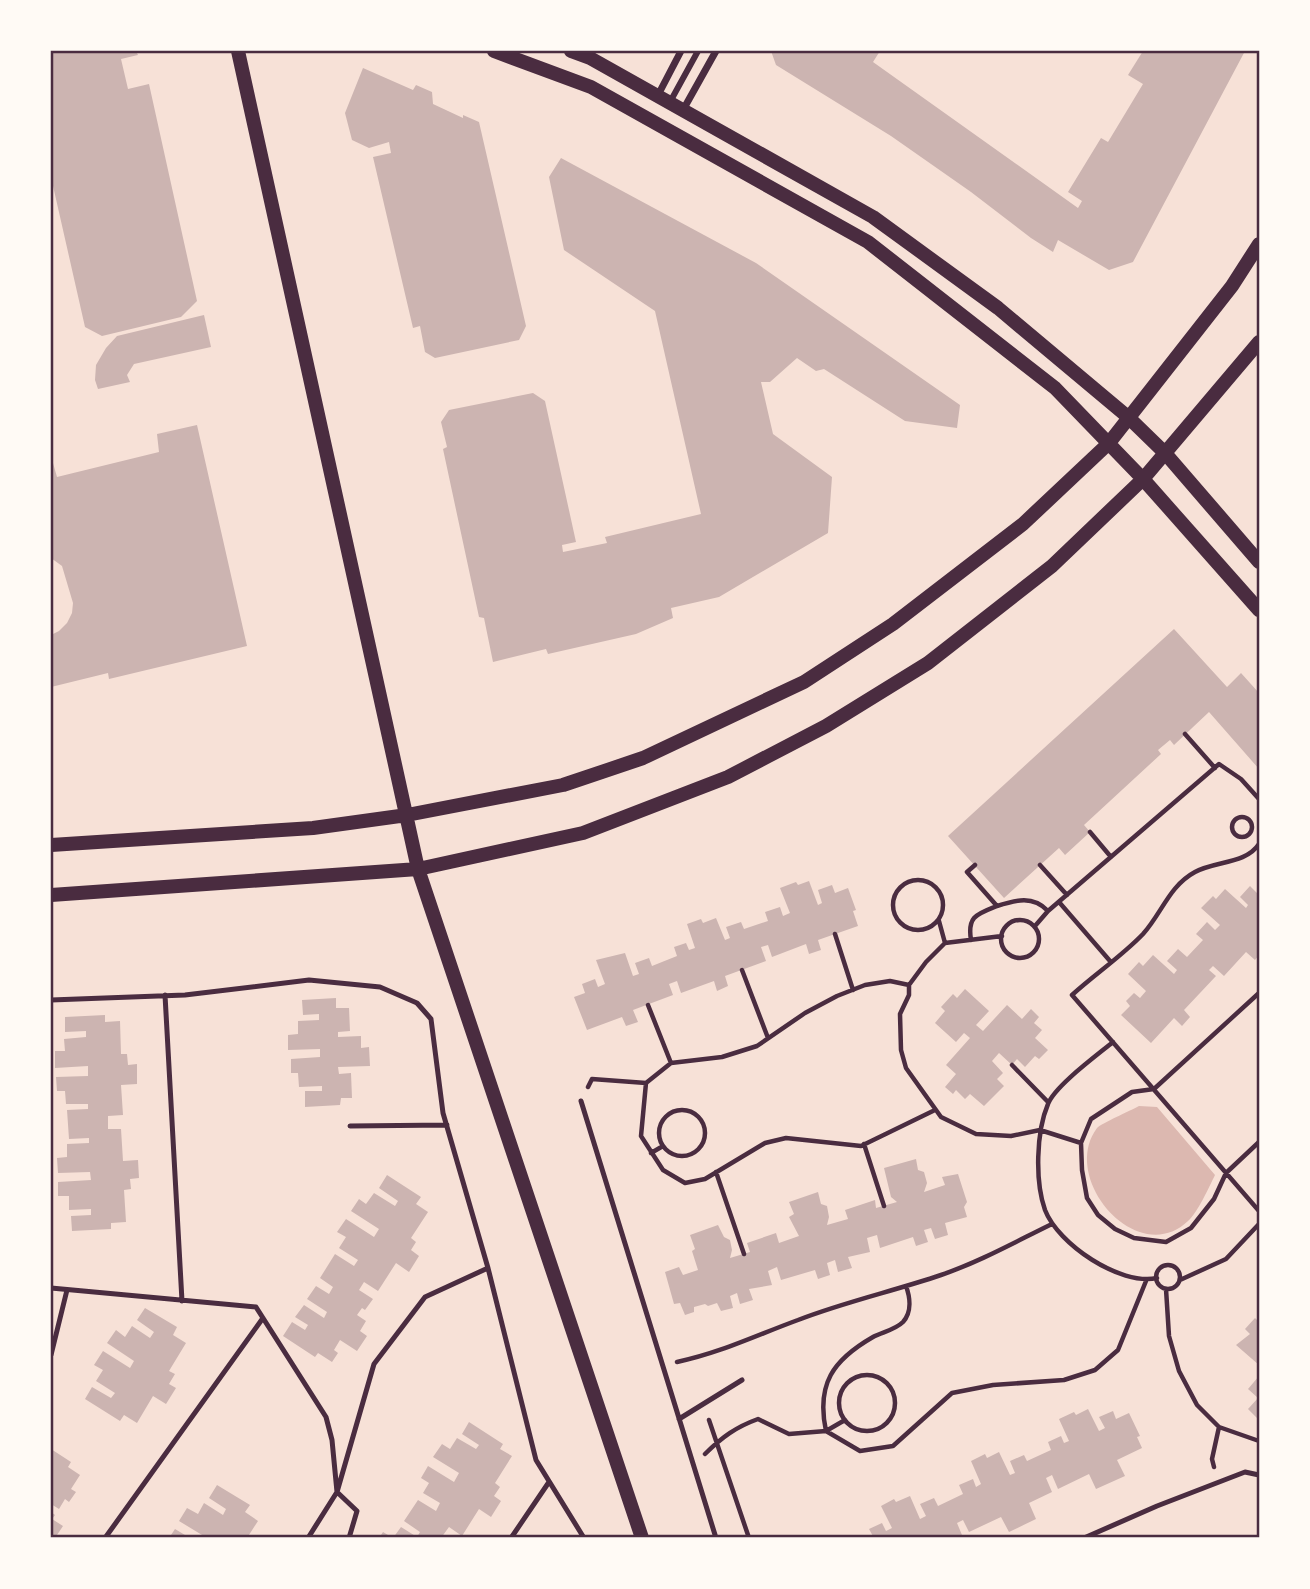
<svg xmlns="http://www.w3.org/2000/svg" width="1310" height="1589" viewBox="0 0 1310 1589" font-family="Mulish,sans-serif">
  <style>
    .water { fill: #dcb8b0 }
    .building { fill: #ccb4b1 }
    .lines { fill: none; stroke-linecap: round; stroke-linejoin: round }
    .path { stroke: #4a2c40; stroke-width: 4.5 }
    .service { stroke: #4a2c40; stroke-width: 5 }
    .pedestrian { stroke: #4a2c40; stroke-width: 6 }
    .minor { stroke: #4a2c40; stroke-width: 7 }
    .secondary { stroke: #4a2c40; stroke-width: 14 }
    .neatline { fill: none; stroke: #4a2c40; stroke-width: 2.5 }
  </style>
  <rect width="100%" height="100%" fill="#f7e1d7"/>
  <path class="water" d="M1139 1106 1157 1107 1215 1175C1209 1187 1198 1212 1188 1221 1138 1269 1059 1179 1097 1128 1102 1123 1130 1111 1139 1106Z"/>
  <path class="building" d="M51 51H136L138 55 121 59 128 89 149 84 197 301 181 317 102 336 85 327 51 177Z
    M771 51H880L873 62 1078 208 1082 201 1068 192 1101 138 1108 142 1143 84 1128 75 1143 51H1245L1133 262 1109 270 1058 240 1053 252 1031 238 971 192 891 136 776 65Z
    M363 68 413 90 416 85 432 92 433 104 463 118V115L479 122 526 326 519 340 435 358 425 352 420 326 413 328 373 157 391 153 389 142 369 148 352 140 345 113Z
    M561 158 756 263 960 405 957 428 905 421 824 369 816 371 797 358 770 382H761L773 434 832 477 828 533 719 597 671 608 673 618 636 634 548 654 546 649 493 662 484 618 479 617 443 449 447 447 441 422 449 410 533 393 545 401 576 542 562 545 563 552 607 543 605 537 701 514 655 311 564 250 549 177Z
    M204 315 211 347 134 364 127 375 130 382 98 389 95 380 96 365 106 348 117 336Z
    M197 425 247 646 109 679 108 673 51 687V635L59 631 67 623 72 613 73 603 62 566 51 558V456L57 477 159 452 157 434Z
    M1174 629 1227 687 1241 673 1259 693V769L1209 712 1174 745 1170 740 1158 750 1161 754 1084 825 1090 832 1065 855 1059 848 1004 898 948 836Z
    M809 881 818 905 822 903 818 890 832 885 835 893 848 888 856 910 853 911 858 926 818 940 821 950 809 954 806 944 772 957 768 945 761 947 766 961 725 976 728 986 717 991 714 981 681 993 677 981 669 984 673 995 633 1010 638 1022 626 1026 622 1017 587 1030 574 997 585 993 582 984 595 979 598 987 605 984 596 960 625 953 633 976 639 974 635 963 649 958 652 966 677 956 674 947 686 943 689 950 695 948 687 924 701 919 703 923 716 918 725 940 730 938 726 927 741 922 744 929 768 921 765 912 780 907 783 916 790 913 780 888 796 882 798 885Z
    M1250 886 1259 895V955L1255 960 1246 952 1224 976 1213 966 1209 970 1216 976 1184 1010 1190 1017 1182 1026 1174 1018 1151 1043 1121 1015 1130 1006 1126 1001 1134 993 1140 998 1146 991 1128 974 1139 962 1143 966 1153 955 1174 974 1177 970 1167 961 1178 949 1187 957 1203 940 1196 934 1207 922 1215 930 1220 925 1201 908 1213 896 1216 899 1225 889 1246 908 1248 905 1240 897Z
    M965 989 989 1011 976 1025 983 1031 1007 1005 1022 1019 1031 1009 1039 1017 1034 1023 1042 1030 1035 1038 1048 1050 1039 1059 1035 1056 1025 1067 1017 1059 1012 1065 999 1053 992 1061 1003 1073 997 1079 1004 1086 984 1106 970 1094 965 1099 956 1090 953 1094 945 1087 956 1074 946 1065 970 1038 964 1033 956 1042 935 1023 945 1011 941 1007 953 994 957 998Z
    M336 998V1008H349L350 1031 338 1032V1037L361 1036V1048L369 1047 370 1066 338 1067 339 1074 351 1073 352 1098H341L340 1105 305 1107V1091H322V1086L299 1087 298 1073H291V1059L320 1057V1049L288 1050V1035L298 1034V1021L319 1020V1014L303 1015 302 1000Z
    M105 1015V1022L120 1021 121 1054H127L128 1065 137 1064V1084L121 1085 123 1115 108 1116V1129H121L123 1161 138 1160 139 1178 130 1179 131 1189 124 1190 126 1222 111 1223V1229L72 1231 71 1216 91 1215V1209L69 1210V1196H58V1182L91 1180 90 1172 58 1173 57 1158 67 1157V1144L89 1143V1138L69 1139 67 1110 88 1109V1104H66L65 1091H57L56 1077 88 1076V1066L55 1068V1051H65L64 1039 86 1037V1031L65 1032V1017Z
    M916 1159 918 1170 924 1172 927 1183 924 1192 945 1185 942 1177 958 1174 967 1202 964 1207 967 1217 945 1223 948 1235 935 1239 931 1228 924 1230 928 1242 916 1246 913 1237 880 1248 877 1235 867 1238 870 1252 848 1257 852 1268 838 1272 835 1260 827 1263 830 1275 818 1279 815 1270 781 1280 777 1267 768 1271 772 1285 749 1289 753 1300 740 1304 737 1293 730 1296 733 1308 721 1311 717 1303 708 1306 705 1304 694 1307V1312L685 1315 680 1303 674 1304 665 1272 679 1267 683 1275 698 1270 692 1251 695 1249 690 1235 718 1225 724 1237 730 1240 732 1250 730 1258 750 1252 747 1243 776 1233 779 1243 799 1236 789 1217 794 1214 789 1202 818 1192 821 1204 827 1206 829 1217 827 1225 848 1219 845 1210 875 1200 876 1208 897 1202 891 1197 884 1168Z
    M387 1175 421 1197 416 1204 428 1212 411 1238 416 1242 411 1250 419 1256 409 1272 396 1263 378 1291 364 1282 359 1290 373 1299 365 1310 362 1308 357 1315 366 1321 360 1331 367 1336 357 1351 340 1340 334 1350 338 1353 332 1362 318 1353 315 1357 283 1336 292 1322 305 1330 308 1325 295 1317 304 1305 324 1318 327 1312 307 1299 316 1286 329 1294 333 1287 320 1278 335 1254 354 1266 358 1260 339 1248 346 1237 337 1232 346 1219 374 1237 379 1229 351 1211 359 1199 366 1204 374 1193 395 1206 398 1201 379 1188Z
    M145 1308 177 1327 173 1335 186 1343 169 1371 175 1374 169 1384 176 1388 166 1404 153 1396 137 1423 124 1415 120 1421 85 1399 92 1387 111 1398 115 1393 96 1381 103 1370 94 1365 103 1351 130 1368 134 1361 107 1343 116 1330 125 1337 132 1326 150 1338 154 1332 137 1320Z
    M1255 1318 1259 1322V1365L1236 1345 1250 1334 1245 1329Z
    M1259 1376V1416L1257 1418 1248 1409 1258 1398 1248 1389Z
    M1088 1409 1099 1431 1105 1428 1099 1417 1113 1411 1116 1419 1129 1413 1140 1436 1137 1437 1142 1448 1117 1460 1125 1476 1096 1489 1089 1474 1058 1489 1052 1475 1046 1478 1052 1492 1029 1503 1036 1519 1009 1532 1001 1517 969 1532 963 1520 957 1523 962 1535 956 1538H874L869 1529 882 1523 886 1531 892 1528 881 1506 894 1499 896 1502 910 1496 920 1519 926 1516 920 1504 934 1498 938 1506 963 1494 959 1485 973 1479 976 1487 981 1484 971 1461 985 1454 987 1458 999 1452 1010 1475 1015 1473 1010 1461 1024 1455 1027 1461 1051 1450 1048 1442 1061 1436 1064 1443 1069 1441 1059 1419 1074 1412 1076 1415Z
    M469 1422 503 1444 500 1449 512 1456 495 1483 500 1487 494 1496 501 1501 491 1517 479 1509 462 1536 449 1527 441 1538H379L383 1532 393 1538 401 1527 417 1537 420 1532 404 1521 418 1500 436 1511 440 1503 423 1493 429 1483 421 1478 428 1466 454 1482 459 1473 433 1457 442 1444 450 1449 457 1438 476 1449 479 1445 462 1434Z
    M51 1449 71 1462 68 1467 80 1475 71 1489 76 1492 69 1502 65 1499 59 1509 51 1504Z
    M217 1485 250 1505 245 1512 258 1521 247 1538H207L179 1521 187 1508 198 1514 204 1503 223 1515 226 1509 209 1498Z
    M51 1512 55 1515 52 1519 63 1526 55 1538H51Z
    M175 1529 190 1538H169Z"/>
  <g class="lines">
    <path class="path" d="M1185 734 1215 768
      M1232 827a10 10 0 1 1 20 0a10 10 0 1 1-20 0Z
      M1090 832 1111 857
      M1259 844C1246 864 1215 861 1195 872 1169 886 1162 913 1143 934 1122 956 1095 974 1072 995L1259 1211
      M1040 865 1067 895
      M893 905a25 25 0 1 1 50 0a25 25 0 1 1-50 0Z
      M1059 902 1110 961
      M997 906C1016 900 1033 895 1048 911
      M1001 939a19 19 0 1 1 38 0a19 19 0 1 1-38 0Z
      M939 921 945 943
      M1035 926 1048 911 1219 764 1241 779 1259 799
      M835 934 853 990
      M971 940C967 916 977 914 997 906L967 872 975 865
      M742 970 768 1038
      M909 985V995L900 1014 901 1050 906 1068 941 1117 976 1134 1011 1136 1040 1130 1081 1143
      M1259 993 1154 1089 1132 1092 1091 1119 1081 1143 1082 1170 1087 1198 1098 1215 1115 1229 1134 1238 1166 1242 1191 1228 1214 1199 1226 1173 1259 1142
      M648 1005 671 1063
      M1113 1042C1096 1056 1055 1086 1048 1104 1036 1132 1035 1182 1045 1210 1058 1244 1120 1286 1157 1278
      M1012 1065 1048 1102
      M646 1083 641 1136 663 1170 685 1183 705 1179 765 1143 786 1138 861 1146 935 1110
      M588 1087 592 1079 646 1083 671 1063 722 1057 757 1046 805 1013 837 996 865 985 890 981 909 985 926 962 945 943 1002 936
      M659 1133a23 23 0 1 1 46 0a23 23 0 1 1-46 0Z
      M864 1144 884 1206
      M651 1153 663 1146
      M716 1172 744 1254
      M1156 1277a12 12 0 1 1 24 0a12 12 0 1 1-24 0Z
      M1180 1280 1226 1259 1259 1224
      M1166 1289 1169 1336 1179 1371 1197 1405 1219 1427 1259 1441
      M677 1362C720 1353 757 1335 798 1320 844 1302 894 1291 941 1275 979 1262 1015 1242 1052 1224
      M839 1403a28 28 0 1 1 56 0a28 28 0 1 1-56 0Z
      M709 1420 749 1538
      M845 1420 826 1431C816 1384 833 1360 873 1337 882 1332 895 1330 903 1322 912 1312 910 1297 906 1286
      M705 1454C722 1437 736 1427 758 1419L789 1434 826 1431 860 1451 893 1446 952 1393 993 1385 1064 1380 1095 1370 1118 1350 1146 1281
      M1214 1467 1212 1459 1219 1427"/>
    <path class="service" d="M165 995 182 1301
      M51 1000 185 995 309 980 380 987 417 1003 431 1019 443 1113 488 1268 536 1460 584 1538
      M581 1101 716 1538
      M350 1126 447 1125
      M51 1288 256 1307 326 1417 332 1440 337 1492 357 1511 349 1538
      M51 1355 67 1290
      M679 1419 742 1380
      M105 1538 263 1318
      M308 1538 337 1492 374 1364 425 1297 488 1268
      M511 1538 549 1482
      M1084 1538 1157 1506 1245 1472 1259 1475"/>
    <path class="pedestrian" d="M670 102 698 51"/>
    <path class="minor" d="M657 97 681 51
      M683 110 716 51"/>
    <path class="secondary" d="M238 51 418 869 642 1538
      M494 51 591 87 868 242 1055 388 1143 479 1259 610
      M571 51 590 58 873 217 998 308 1128 417 1165 453 1259 562
      M51 845 313 828 407 815 563 785 643 758 804 682 893 624 1023 524 1109 443 1232 286 1259 244
      M51 895 418 869 583 833 728 777 826 726 928 663 1052 566 1143 479 1259 342"/>
  </g>
  <rect width="1310" height="1589" fill="none" stroke="#fffaf5" stroke-width="105"/>
  <rect x="52" y="52" width="1206" height="1484" class="neatline"/>
</svg>
